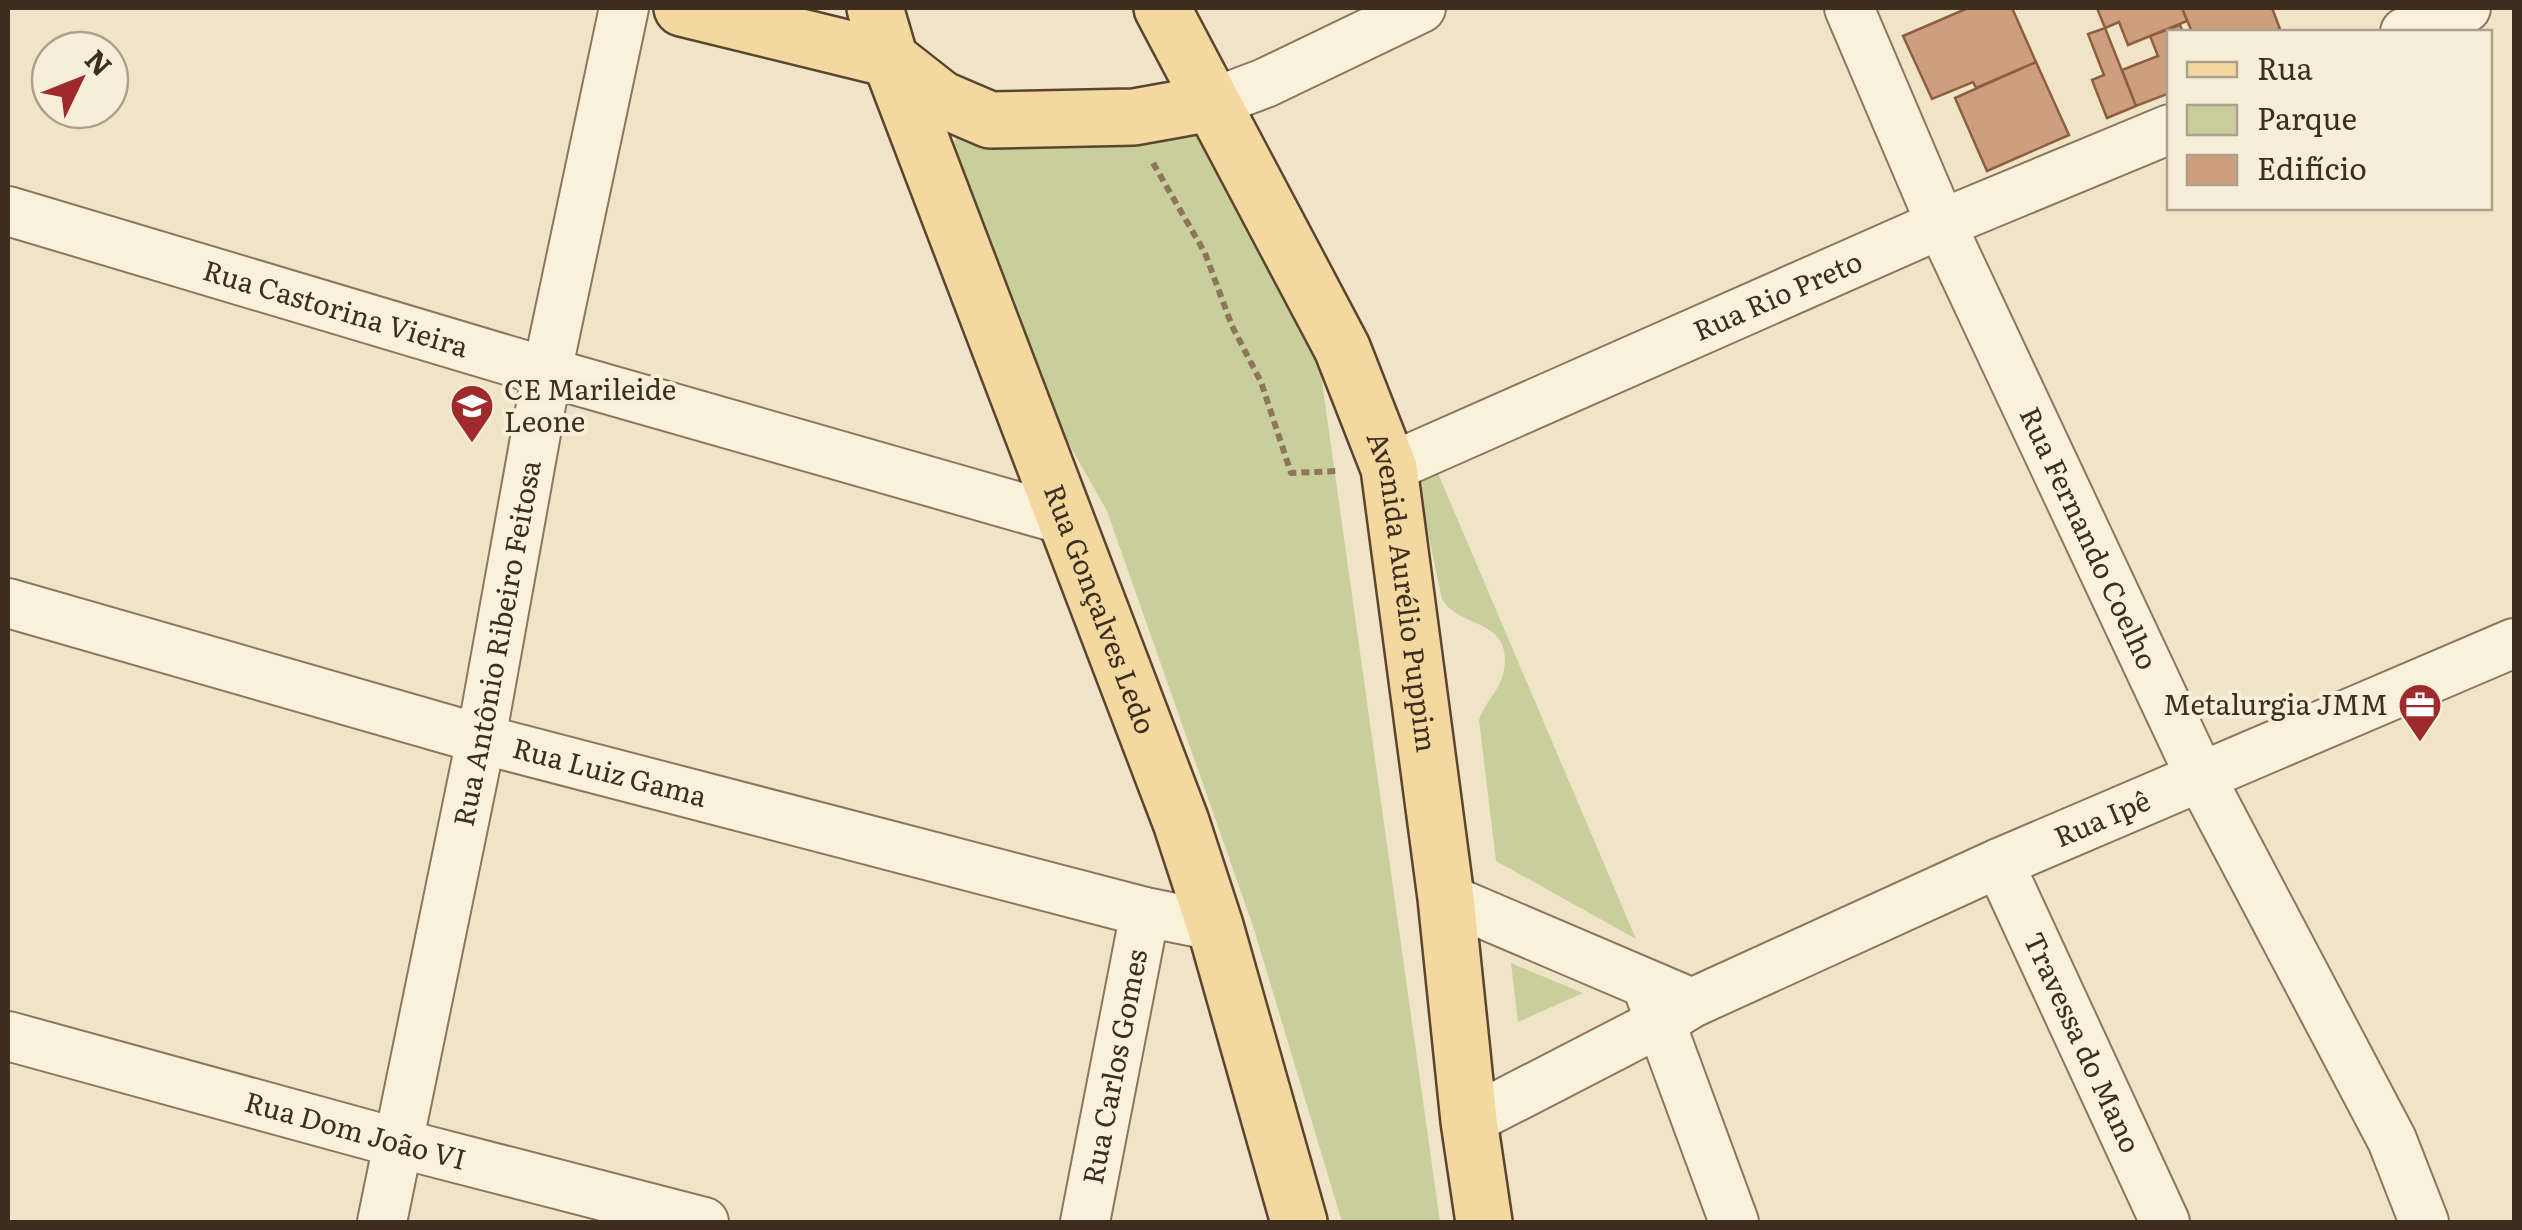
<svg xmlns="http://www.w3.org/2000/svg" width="2522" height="1230" viewBox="0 0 2522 1230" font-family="Literata,serif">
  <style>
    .green { fill: #c9cf9b }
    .building { fill: #cf9f7d; stroke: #8d5f41; stroke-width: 2.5 }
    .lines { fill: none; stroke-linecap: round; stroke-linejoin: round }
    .minor-casing { stroke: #8d765c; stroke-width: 52 }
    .major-casing { stroke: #5b4430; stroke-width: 60 }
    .path { stroke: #8d765c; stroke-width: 6; stroke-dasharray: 8 5; stroke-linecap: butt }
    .minor { stroke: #faf1dc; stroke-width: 48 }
    .major { stroke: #f3d9a0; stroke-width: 55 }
    .labels { text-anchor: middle; stroke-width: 8; stroke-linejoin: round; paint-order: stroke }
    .street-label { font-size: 28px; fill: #3d2e20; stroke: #f7eed8 }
    .poi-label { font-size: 28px; fill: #3d2e20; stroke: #f7eed8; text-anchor: start }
  </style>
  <rect width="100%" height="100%" fill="#f0e4c8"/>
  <path class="green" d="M1191 109 1319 360 1440 1222H1342L1253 926 1107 511 1053 416 954 142 970 118Z
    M1437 471 1636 939 1496 861 1479 720C1485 702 1501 689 1504 670 1513 618 1459 629 1442 599L1416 477Z
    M1511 963 1583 993 1518 1022Z"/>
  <path class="building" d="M1968 8H2012L2036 62 1976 88 1973 82 1932 99 1903 36Z
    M2097 8H2182L2187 21 2128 45 2119 22 2105 28Z
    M2182 8H2272L2280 29 2270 32H2192Z
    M2180 25 2183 32H2170V93L2136 106 2122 70 2158 56 2150 36Z
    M2105 28 2136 106 2107 118 2092 80 2104 75 2088 34Z
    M2036 62 2069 135 1987 171 1955 98Z"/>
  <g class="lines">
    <defs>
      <g id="minor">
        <path id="s1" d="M1849 8 1941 224 2201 778 2392 1140 2424 1222"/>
        <path d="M2405 32 2466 8"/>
        <path d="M1212 103 1265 83 1421 8"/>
        <path id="s2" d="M8 211 547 372 1068 521"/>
        <path id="s3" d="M1389 468 1941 224 2170 129"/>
        <path id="s4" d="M8 603 481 739 1145 912 1215 926"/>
        <path id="s5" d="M1999 863 2165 1222"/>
        <path d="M1446 898 1692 1003"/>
        <path d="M1650 994 1734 1222"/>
        <path id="s6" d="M8 1036 398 1143 704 1222"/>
        <path id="s7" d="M1469 1121 1659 1023 1692 1003 1999 863 2514 643"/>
        <path id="s8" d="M382 1222 481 739 547 372 624 8"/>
        <path id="s9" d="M1085 1222 1145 912"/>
      </g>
      <g id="major">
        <path d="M682 8 890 59 941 99 990 120 1134 117 1212 103"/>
        <path id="s10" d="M875 8 890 59 1181 822 1215 926 1299 1222"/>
        <path id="s11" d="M1162 8 1342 348 1389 468 1446 898 1469 1121 1484 1222"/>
      </g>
    </defs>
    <use href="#minor" class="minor-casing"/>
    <use href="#major" class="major-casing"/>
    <path class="path" d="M1153 163 1205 253 1232 326 1261 382 1291 473 1338 471"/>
    <use href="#minor" class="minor"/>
    <use href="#major" class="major"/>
  </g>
  <defs>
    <symbol id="school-pin" viewBox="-11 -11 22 30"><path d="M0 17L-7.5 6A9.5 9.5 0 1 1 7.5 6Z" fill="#9e2a2b" stroke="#f7eed8"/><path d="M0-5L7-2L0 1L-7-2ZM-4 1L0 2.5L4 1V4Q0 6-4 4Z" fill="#fff"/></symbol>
    <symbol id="office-pin" viewBox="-11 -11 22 30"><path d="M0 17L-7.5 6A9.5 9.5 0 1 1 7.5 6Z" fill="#9e2a2b" stroke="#f7eed8"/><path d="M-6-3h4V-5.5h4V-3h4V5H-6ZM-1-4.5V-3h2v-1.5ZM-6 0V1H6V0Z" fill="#fff"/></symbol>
  </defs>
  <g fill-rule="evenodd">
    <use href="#school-pin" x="447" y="381" width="50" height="68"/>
    <use href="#office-pin" x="2395" y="680" width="50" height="68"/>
  </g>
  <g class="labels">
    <g class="street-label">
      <text dy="10" stroke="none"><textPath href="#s3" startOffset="425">Rua Rio Preto</textPath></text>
      <text dy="10" stroke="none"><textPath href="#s2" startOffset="342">Rua Castorina Vieira</textPath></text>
      <text dy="10" stroke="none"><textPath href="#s1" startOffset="582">Rua Fernando Coelho</textPath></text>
      <text dy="10" stroke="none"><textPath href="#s11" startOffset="638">Avenida Aurélio Puppim</textPath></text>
      <text dy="10" stroke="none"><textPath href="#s10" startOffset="642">Rua Gonçalves Ledo</textPath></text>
      <text dy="10" stroke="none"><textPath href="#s8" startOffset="590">Rua Antônio Ribeiro Feitosa</textPath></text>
      <text dy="10" stroke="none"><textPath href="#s4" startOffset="625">Rua Luiz Gama</textPath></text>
      <text dy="10" stroke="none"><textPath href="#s7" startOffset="702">Rua Ipê</textPath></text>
      <text dy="10" stroke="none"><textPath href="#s5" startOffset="198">Travessa do Mano</textPath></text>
      <text dy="10" stroke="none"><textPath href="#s9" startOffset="158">Rua Carlos Gomes</textPath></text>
      <text dy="10" stroke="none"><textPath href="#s6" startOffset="360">Rua Dom João VI</textPath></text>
    </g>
    <g class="poi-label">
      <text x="504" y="400">CE Marileide<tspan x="504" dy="32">Leone</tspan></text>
      <text x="2388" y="715" text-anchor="end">Metalurgia JMM</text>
    </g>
  </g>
  <rect width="2522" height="1230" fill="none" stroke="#3d2e20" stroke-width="20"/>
  <rect x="2167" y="30" width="325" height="180" fill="#f7eed8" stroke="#ada18e" stroke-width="2.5"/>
  <rect x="2187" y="62" width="50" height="15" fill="#f3d9a0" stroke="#ada18e" stroke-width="2.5"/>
  <text x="2257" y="80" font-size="30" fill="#3d2e20">Rua</text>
  <rect x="2187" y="105" width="50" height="30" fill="#c9cf9b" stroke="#ada18e" stroke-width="2.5"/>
  <text x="2257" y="130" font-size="30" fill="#3d2e20">Parque</text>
  <rect x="2187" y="155" width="50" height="30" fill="#cf9f7d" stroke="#ada18e" stroke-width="2.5"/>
  <text x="2257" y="180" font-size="30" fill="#3d2e20">Edifício</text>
  <g transform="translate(80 80) rotate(47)"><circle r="48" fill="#f7eed8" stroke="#ada18e" stroke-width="2.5"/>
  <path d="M0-8L18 38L0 25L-18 38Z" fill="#9e2a2b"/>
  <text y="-15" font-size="28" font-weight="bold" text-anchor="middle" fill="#3d2e20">N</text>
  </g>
</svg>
